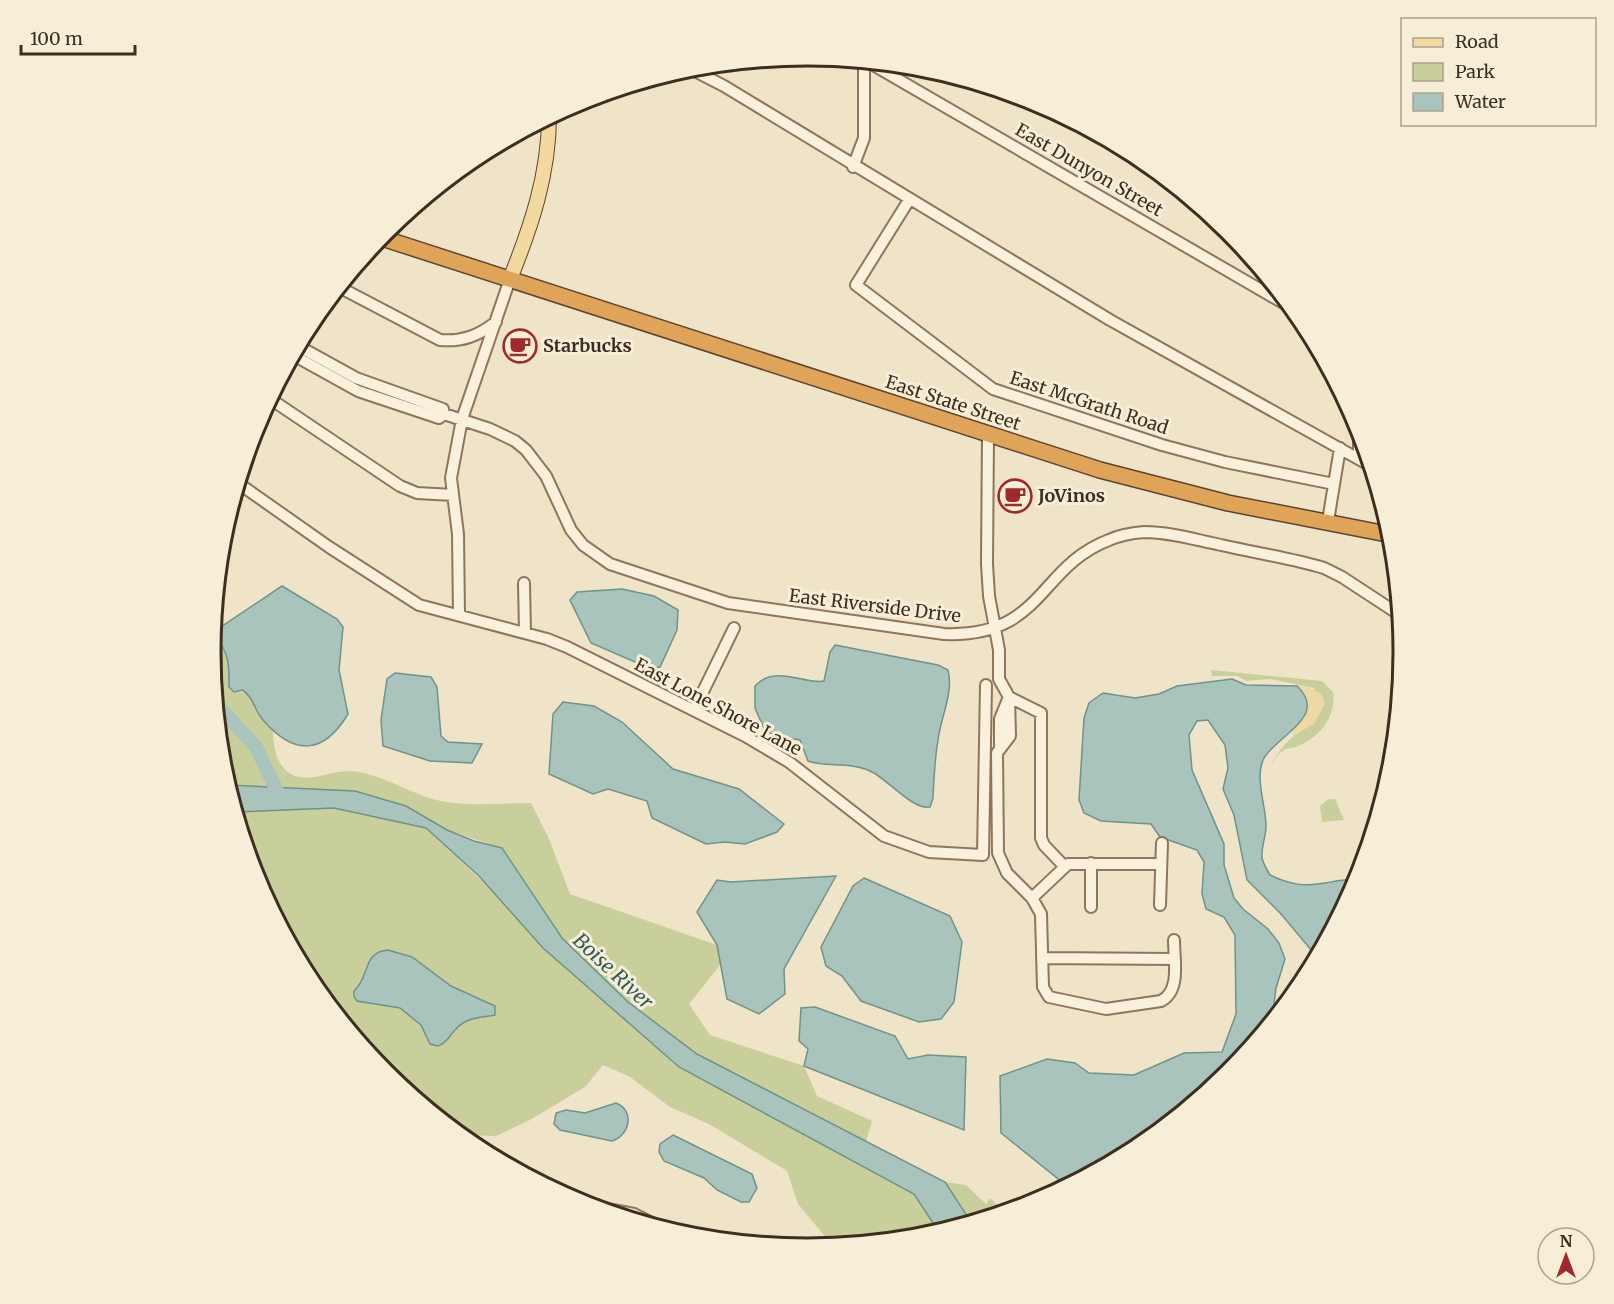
<svg xmlns="http://www.w3.org/2000/svg" width="1614" height="1304" viewBox="0 0 1614 1304" font-family="Merriweather,serif">
  <style>
    .green { fill: #c9cf9b }
    .sand { fill: #ecd9a5 }
    .water { fill: #a9c4bc; stroke: #6f938a; stroke-width: 1.5 }
    .lines { fill: none; stroke-linecap: round; stroke-linejoin: round }
    .river { stroke: #a9c4bc; stroke-width: 14 }
    .minor-casing { stroke: #8d765c; stroke-width: 14 }
    .major-casing { stroke: #5b4430; stroke-width: 16 }
    .highway-casing { stroke: #5b4430; stroke-width: 18 }
    .minor { stroke: #faf1dc; stroke-width: 10 }
    .major { stroke: #f3d9a0; stroke-width: 14 }
    .highway { stroke: #e0a458; stroke-width: 15 }
    .labels { text-anchor: middle; stroke-width: 6; stroke-linejoin: round; paint-order: stroke }
    .street-label { font-size: 18px; fill: #3d2e20; stroke: #f7eed8 }
    .poi-label { font-size: 18px; font-weight: bold; fill: #3d2e20; stroke: #f7eed8; text-anchor: start }
    .water-label { font-size: 20px; font-style: italic; fill: #2f5d5a; stroke: #f7eed8 }
    .rim { fill: none; stroke: #3d2e20; stroke-width: 3 }
  </style>
  <rect width="100%" height="100%" fill="#f0e4c8"/>
  <path class="green" d="M213 627C216 631 215 636 218 640 229 656 229 668 229 687L249 695 262 719 273 730C273 745 276 766 291 774 308 784 332 770 350 771 378 773 403 789 429 798 461 808 498 803 531 803L549 839 570 894 717 945 721 964 689 1004 710 1035 804 1066 817 1096 872 1121 866 1141 697 1054 628 1002 562 938 502 848 447 830 406 806 355 791 227 785 222 768 211 652Z
    M1211 670 1322 681 1333 692C1337 716 1319 738 1298 746 1293 748 1288 748 1284 750 1277 754 1274 761 1270 768 1279 747 1294 733 1315 723L1314 688 1270 679 1247 681 1237 676H1212Z
    M1328 799H1335L1344 820 1322 822 1320 806Z
    M334 808 426 828 679 1067 914 1194 939 1232 923 1237 833 1246 798 1204 787 1171 709 1124 670 1107 630 1077 603 1065 585 1087 530 1120 496 1136 460 1135 385 1074 311 983 256 880 235 812Z
    M945 1182 966 1185 986 1204 990 1198 1005 1212 971 1222Z"/>
  <path class="sand" d="M1302 685 1321 693 1325 703 1315 723 1293 736 1292 729 1304 719V693L1297 686Z"/>
  <path class="water" d="M282 586 337 619 343 627 339 670 348 714C324 754 295 757 263 720 254 710 254 697 242 690L234 692 229 687C229 668 230 652 215 638V631Z
    M622 589 654 596 678 610 677 630 660 667 651 669 591 643 570 600 577 592Z
    M835 645 938 665 948 670C953 690 944 710 940 729 935 751 934 775 933 798L930 807C914 811 887 779 872 772 851 761 825 768 808 761L800 740 780 737 765 731 755 708V686C775 664 805 685 824 681L830 652Z
    M395 673 431 677 437 687 441 736 448 742 482 744 472 763 430 761 383 746 381 720 387 679Z
    M1232 679 1246 685 1297 686C1329 716 1278 735 1264 758 1254 777 1266 805 1266 826 1266 836 1261 848 1262 858 1263 863 1267 870 1270 875 1288 884 1304 887 1325 883 1338 881 1344 878 1357 882L1317 957 1281 914 1247 880 1234 815 1223 789 1228 768 1225 745 1208 720 1197 721 1189 735 1192 770 1224 844V865L1234 898 1243 909 1268 929 1279 943 1285 959 1276 988 1272 1021 1229 1074 1138 1148 1067 1186 1001 1133 1000 1076 1047 1059 1075 1063 1089 1073 1134 1075 1184 1053 1222 1052 1236 1014 1235 935 1224 917 1206 909 1202 894 1204 862 1197 850 1160 837 1151 824 1101 821 1084 813 1079 800 1084 718 1089 703 1103 693 1135 698 1159 694 1177 686Z
    M563 702 594 706 622 722 673 769 739 789 784 824 777 832 745 844 725 842 706 844 652 818 647 801 608 789 593 794 549 774 553 714Z
    M227 785 355 791 406 806 447 830 474 841 502 848 562 938 628 1002 697 1054 945 1182 971 1222 939 1232 914 1194 679 1067 543 948 479 876 426 828 334 808 235 812Z
    M836 876 784 969 785 994 759 1014 727 999 717 945 697 912 717 880 731 882Z
    M864 878 950 916 962 942 954 1002 941 1019 919 1022 861 1001 842 976 826 966 821 947 853 886Z
    M388 950 412 957 451 986 495 1006V1015C480 1018 466 1017 455 1030 449 1036 447 1043 438 1046L430 1044 421 1025 400 1008 357 1001 354 997V991C371 975 362 952 388 950Z
    M815 1007 895 1036 908 1059 928 1055 966 1057 964 1130 804 1066 808 1049 799 1041 801 1008Z
    M616 1103C636 1111 629 1136 612 1141L560 1130 554 1124 556 1113 566 1110 585 1113Z
    M673 1135 752 1174 757 1188 749 1202H741L717 1190 704 1178 664 1161 659 1152 660 1144Z"/>
  <g class="lines">
    <path class="river" d="M216 704 256 747 282 801"/>
    <defs>
      <path id="minor" d="M868 62 1292 308
        M689 68 724 86 1110 320 1371 466
        M853 167 864 138V61
        M909 200 856 285 993 389 1162 445 1225 462 1334 484
        M339 287 440 340C462 342 478 336 496 322
        M298 346 356 378 443 409 444 414
        M293 355 358 391 439 418 444 414 490 429 515 441 526 450 546 476 571 530 583 545 610 564 728 603 944 634C1043 638 1038 567 1109 540 1120 535 1132 533 1144 532 1170 532 1196 540 1221 545 1256 553 1291 558 1324 568L1342 577 1400 615
        M269 398 400 486 417 493 453 495
        M988 434 987 564 989 596 999 650V679L1009 697 1041 713V838L1044 845 1064 866
        M1359 459V426
        M238 483 329 547 419 605 547 639 567 647 745 736 789 762 884 836 929 852 983 855 986 685
        M1328 521 1340 448
        M524 583 525 633
        M459 614 458 534 451 478 462 419 510 279
        M694 710 734 628
        M1000 747V719L1009 697 1010 736 997 753 998 853 1007 873 1032 898 1041 914 1043 987 1049 997 1106 1009 1161 1001C1181 991 1174 960 1174 940
        M1091 863V907
        M1032 898 1068 864H1160
        M1160 905 1162 843
        M1042 958 1174 959
        M586 1205 634 1214 666 1230"/>
      <path id="major" d="M510 279C531 227 549 174 549 117"/>
      <path id="highway" d="M379 237 1100 470 1228 503 1392 535"/>
    </defs>
    <use href="#minor" class="minor-casing"/>
    <use href="#major" class="major-casing"/>
    <use href="#highway" class="highway-casing"/>
    <use href="#minor" class="minor"/>
    <use href="#major" class="major"/>
    <use href="#highway" class="highway"/>
  </g>
  <defs>
    <symbol id="cafe-ring" viewBox="-11 -11 22 22"><circle r="9.5" fill="#f7eed8" stroke="#9e2a2b" stroke-width="1.5"/><path d="M-5.5-4.5H6V0H3Q3 3.5 0 3.5H-2.5Q-5.5 3.5-5.5 0ZM3-3.2v2h1.7v-2ZM-6 4.5H4V6H-6Z" fill="#9e2a2b"/></symbol>
  </defs>
  <g fill-rule="evenodd">
    <use href="#cafe-ring" x="501" y="327" width="38" height="38"/>
    <use href="#cafe-ring" x="996" y="477" width="38" height="38"/>
  </g>
  <g class="labels">
    <g class="street-label">
      <text transform="translate(1089 170) rotate(30)" y="6">East Dunyon Street</text>
      <text transform="translate(953 403) rotate(18)" y="6">East State Street</text>
      <text transform="translate(1089 403) rotate(18)" y="6">East McGrath Road</text>
      <text transform="translate(875 606) rotate(7)" y="6">East Riverside Drive</text>
      <text transform="translate(718 707) rotate(28)" y="6">East Lone Shore Lane</text>
    </g>
    <g class="poi-label">
      <text x="543" y="352">Starbucks</text>
      <text x="1038" y="502">JoVinos</text>
    </g>
    <g class="water-label">
      <text transform="translate(613 971) rotate(43)" y="7">Boise River</text>
    </g>
  </g>
  <path d="M0 0H1614V1304H0ZM221 652a586 586 0 1 1 1172 0a586 586 0 1 1-1172 0Z" fill="#f7eed8" fill-rule="evenodd"/>
  <path class="rim" d="M221 652a586 586 0 1 1 1172 0a586 586 0 1 1-1172 0Z"/>
  <rect x="1401" y="18" width="195" height="108" fill="#f7eed8" stroke="#ada18e" stroke-width="1.5"/>
  <rect x="1413" y="38" width="30" height="9" fill="#f3d9a0" stroke="#ada18e" stroke-width="1.5"/>
  <text x="1455" y="48" font-size="18" fill="#3d2e20">Road</text>
  <rect x="1413" y="63" width="30" height="18" fill="#c9cf9b" stroke="#ada18e" stroke-width="1.5"/>
  <text x="1455" y="78" font-size="18" fill="#3d2e20">Park</text>
  <rect x="1413" y="93" width="30" height="18" fill="#a9c4bc" stroke="#ada18e" stroke-width="1.5"/>
  <text x="1455" y="108" font-size="18" fill="#3d2e20">Water</text>
  <g transform="translate(1566 1256)"><circle r="28" fill="#f7eed8" stroke="#ada18e" stroke-width="1.5"/>
  <path d="M0-4.5L10 22L0 15L-10 22Z" fill="#9e2a2b"/>
  <text y="-9" font-size="16" font-weight="bold" text-anchor="middle" fill="#3d2e20">N</text>
  </g>
  <path d="M21 45v9h114v-9" fill="none" stroke="#3d2e20" stroke-width="3"/>
  <text x="30" y="45" font-size="18" fill="#3d2e20" stroke="#f7eed8" stroke-width="4.5" paint-order="stroke">100 m</text>
</svg>
